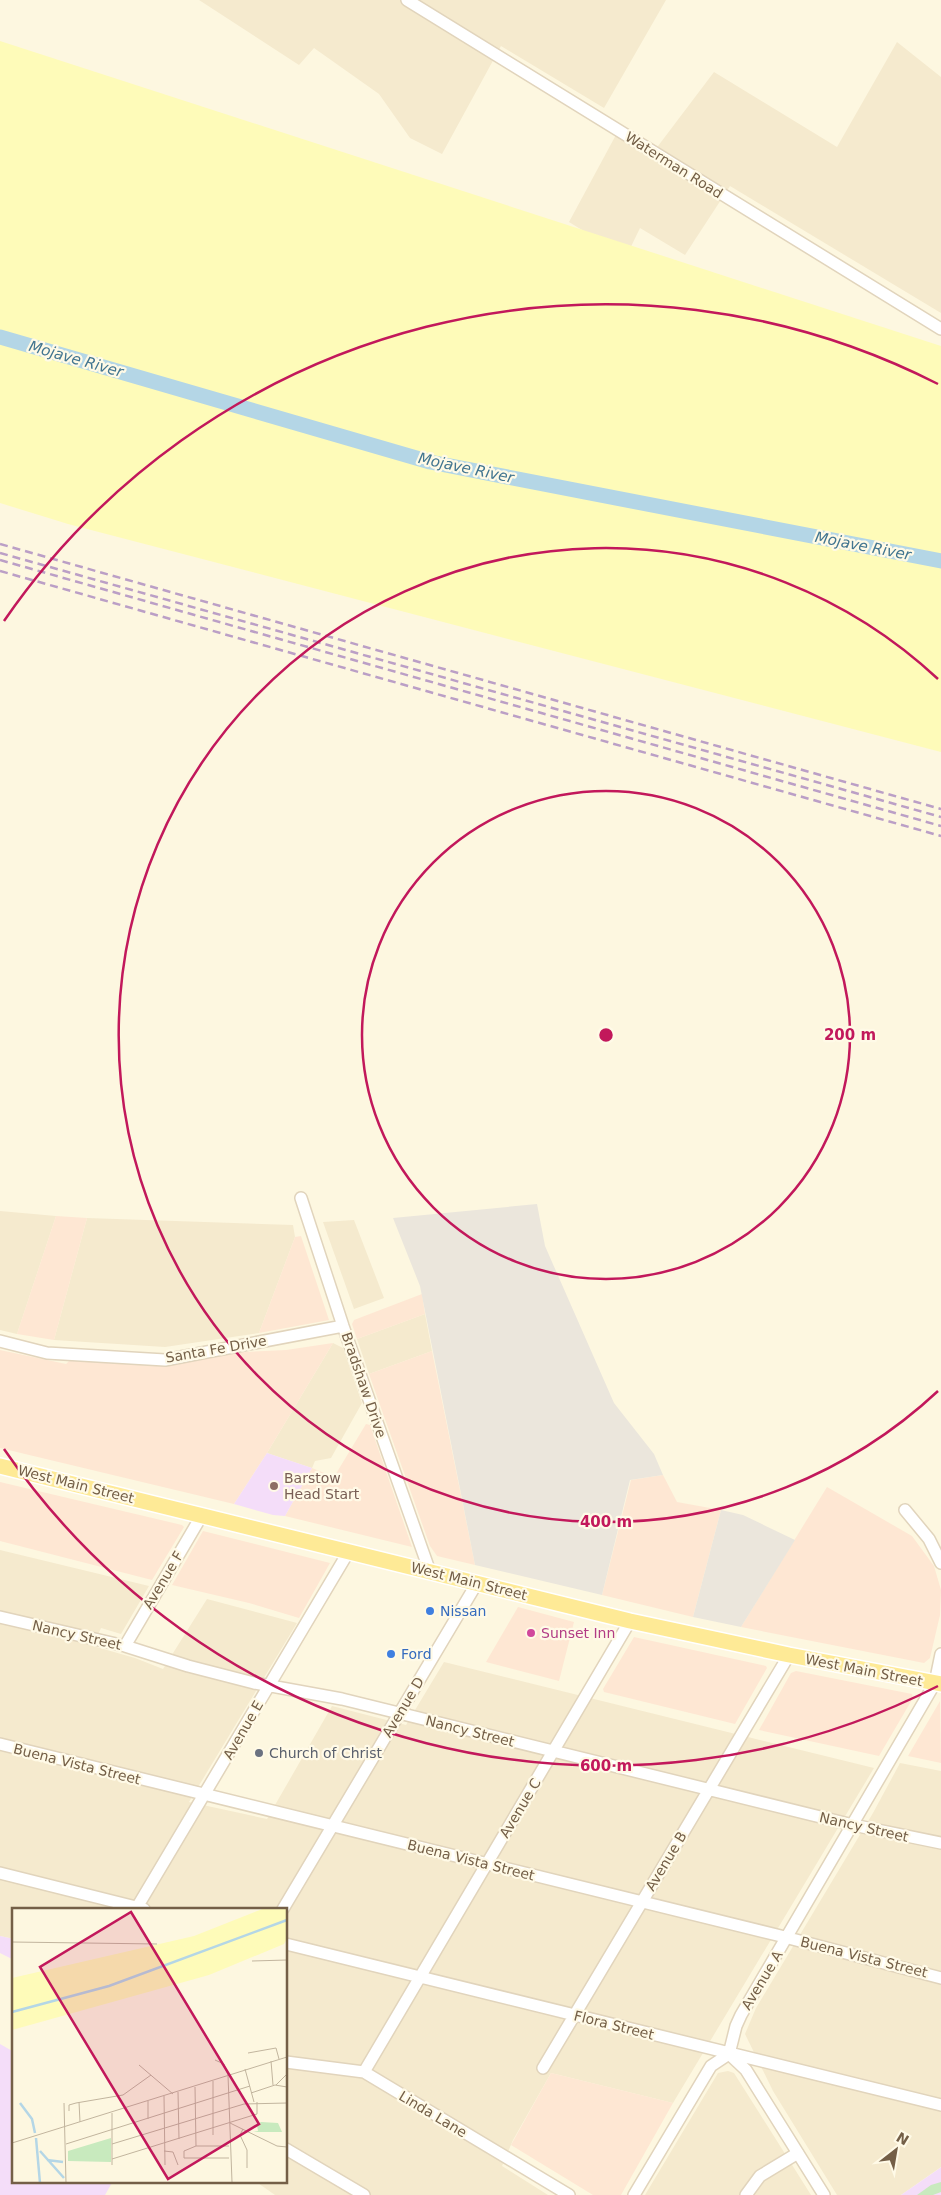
<svg xmlns="http://www.w3.org/2000/svg" width="941" height="2195" viewBox="0 0 941 2195" font-family="'DejaVu Sans',sans-serif">
  <style>
    .residential { fill: #f5eace }
    .commercial { fill: #fee7d3 }
    .industrial { fill: #ebe6dc }
    .education { fill: #f4ddf9 }
    .green { fill: #c8eabe }
    .sand { fill: #fefbb9 }
    .lines { fill: none; stroke-linecap: round; stroke-linejoin: round }
    .river { stroke: #b4d6e6; stroke-width: 15 }
    .minor-casing { stroke: #e1d4bc; stroke-width: 14 }
    .major-casing { stroke: #fff; stroke-width: 18 }
    .minor { stroke: #fff; stroke-width: 11 }
    .major { stroke: #feea96; stroke-width: 15 }
    .rail { stroke: #bb9fc6; stroke-width: 2.5; stroke-dasharray: 8 5; stroke-linecap: butt }
    .ring { fill: none; stroke: #c2185b; stroke-width: 2.5 }
    .education-dot { fill: #8d6e63; stroke: #fffae7; stroke-width: 2 }
    .shop-dot { fill: #3f7fe0; stroke: #fffae7; stroke-width: 2 }
    .hotel-dot { fill: #d1479c; stroke: #fffae7; stroke-width: 2 }
    .worship-dot { fill: #6b7280; stroke: #fffae7; stroke-width: 2 }
    .labels { text-anchor: middle; stroke-width: 4.5; stroke-linejoin: round; paint-order: stroke }
    .street-label { font-size: 14px; fill: #745f47; stroke: #fffae7 }
    .education-label { font-size: 14px; fill: #785e54; stroke: #fffae7; text-anchor: start }
    .shop-label { font-size: 14px; fill: #366cbe; stroke: #fffae7; text-anchor: start }
    .hotel-label { font-size: 14px; fill: #b23c85; stroke: #fffae7; text-anchor: start }
    .worship-label { font-size: 14px; fill: #5b616d; stroke: #fffae7; text-anchor: start }
    .water-label { font-size: 15px; font-style: italic; fill: #427590; stroke: #fffae7 }
    .inset-river { fill: none; stroke: #b4d6e6; stroke-width: 2.5 }
    .inset-road { fill: none; stroke: #c2b59e; stroke-width: 1 }
    .view { fill: #c2185b; fill-opacity: 0.15; stroke: #c2185b; stroke-width: 2.5 }
    .inset-edge { fill: none; stroke: #745f47; stroke-width: 2.5 }
    .centre { fill: #c2185b; stroke: #fffae7; stroke-width: 2.5 }
    .ring-label { font-size: 15px; text-anchor: middle; font-weight: bold; fill: #c2185b; stroke: #fffae7; stroke-width: 4.5; stroke-linejoin: round; paint-order: stroke }
  </style>
  <rect width="100%" height="100%" fill="#fdf7e0"/>
  <path class="residential" d="M199 0H666L604 108 501 46 442 154 410 138 379 94 314 48 299 65Z
    M897 42 941 77V313L730 186 685 255 640 228 626 257 569 222 617 133 652 154 714 72 837 147Z
    M0 1211 56 1216 17 1334 0 1330Z
    M87 1218 293 1225 295 1237 259 1333 165 1347 54 1340Z
    M354 1220 384 1298 354 1309 323 1222Z
    M425 1314 432 1351 369 1374 357 1339Z
    M333 1343 343 1348 362 1403 331 1458 315 1461 312 1468 267 1453Z
    M0 1550 149 1586 121 1634 101 1628 93 1646 135 1658 163 1669 207 1599 297 1623 189 1802 267 1819 332 1706 406 1725 444 1662 874 1768 673 2103 551 2073 513 2140 502 2166 548 2195H275L255 2181H286V1909H14V1939L0 1936Z
    M900 1763 941 1771V2167L901 2195H837L773 2091 745 2034 756 2008 873 1813Z
    M728 2071 734 2073 811 2195H645L718 2073Z"/>
  <path class="commercial" d="M56 1216 87 1218 54 1340 17 1334Z
    M301 1236 329 1320 259 1333 295 1237Z
    M422 1294 425 1314 357 1339 352 1324 354 1320Z
    M333 1343 267 1453 234 1504 0 1448V1350L66 1364 69 1361 286 1350Z
    M432 1351 475 1565 437 1556 430 1546 369 1374Z
    M366 1424 370 1425 412 1547 285 1516 312 1468 334 1477Z
    M663 1475 677 1502 721 1510 693 1617 602 1595 631 1480Z
    M0 1482 182 1525 184 1527 152 1580 0 1541Z
    M827 1487 912 1536 934 1566 941 1590 940 1615 930 1658 924 1663 741 1627Z
    M203 1531 330 1563 299 1618 249 1603 172 1585Z
    M518 1607 574 1622 559 1681 486 1662Z
    M634 1637 766 1666 767 1668 735 1724 604 1692 603 1689Z
    M796 1671 912 1694 913 1698 879 1756 759 1730 791 1673Z
    M940 1701 941 1763 908 1756Z
    M551 2073 673 2103 621 2195H593L511 2145Z"/>
  <path class="industrial" d="M537 1204 545 1246 614 1403 654 1454 663 1475 630 1480 602 1595 475 1565 420 1286 393 1218Z
    M721 1510 743 1515 795 1540 741 1627 693 1617Z"/>
  <path class="education" d="M267 1453 312 1468 285 1516 273 1515 234 1504Z
    M0 1936 14 1939V1960L0 1953Z
    M0 2044 14 2052V2181H113L105 2195H0Z
    M941 2167V2195H901L940 2168Z"/>
  <path class="green" d="M941 2182V2192L933 2195H917L931 2185Z"/>
  <path class="sand" d="M0 41 941 346V752L68 524 0 503Z"/>
  <g class="lines">
    <path class="river" d="M0 337 430 462 941 561"/>
    <defs>
      <path id="minor" d="M407 0 941 329
        M301 1198 343 1326 430 1572
        M0 1341 47 1353 165 1360 343 1326
        M905 1510 929 1539 941 1563
        M0 1617 125 1646 188 1666 254 1683 342 1699 853 1825 941 1843
        M125 1646 202 1515
        M0 1744 777 1935 941 1978
        M0 1873 144 1909
        M136 1909 349 1551
        M283 1909 477 1583
        M286 1944 941 2105
        M729 2054 746 2070 824 2195
        M286 2062 364 2072 569 2195
        M543 2068 789 1655
        M364 2072 630 1621
        M286 2149 364 2195
        M634 2195 711 2066 729 2054 736 2026 741 2015 935 1683 941 1654
        M746 2195 760 2176 798 2153"/>
      <path id="major" d="M0 1466 630 1621 789 1655 941 1684"/>
    </defs>
    <use href="#minor" class="minor-casing"/>
    <use href="#major" class="major-casing"/>
    <use href="#minor" class="minor"/>
    <use href="#major" class="major"/>
    <path class="rail" d="M0 544 941 809
      M0 553 941 817
      M0 560 941 826
      M0 571 941 836"/>
  </g>
  <g class="ring">
    <circle cx="606" cy="1035" r="244"/>
    <path d="M938 1391A487 487 0 1 1 938 679"/>
    <path d="M938 1686A731 731 0 0 1 4 1449M4 621A731 731 0 0 1 938 384"/>
  </g>
  <circle class="education-dot" cx="274" cy="1486" r="5"/>
  <g class="shop-dot">
    <circle cx="430" cy="1611" r="5"/>
    <circle cx="391" cy="1654" r="5"/>
  </g>
  <circle class="hotel-dot" cx="531" cy="1633" r="5"/>
  <circle class="worship-dot" cx="259" cy="1753" r="5"/>
  <g class="labels">
    <g class="street-label">
      <text transform="translate(674 165) rotate(32)" y="5">Waterman Road</text>
      <text transform="translate(216 1349) rotate(-10)" y="5">Santa Fe Drive</text>
      <text transform="translate(364 1385) rotate(71)" y="5">Bradshaw Drive</text>
      <text transform="translate(76 1484) rotate(14)" y="5">West Main Street</text>
      <text transform="translate(163 1580) rotate(-59)" y="5">Avenue F</text>
      <text transform="translate(469 1581) rotate(14)" y="5">West Main Street</text>
      <text transform="translate(77 1635) rotate(13)" y="5">Nancy Street</text>
      <text transform="translate(864 1670) rotate(11)" y="5">West Main Street</text>
      <text transform="translate(403 1707) rotate(-59)" y="5">Avenue D</text>
      <text transform="translate(243 1730) rotate(-60)" y="5">Avenue E</text>
      <text transform="translate(470 1731) rotate(14)" y="5">Nancy Street</text>
      <text transform="translate(77 1764) rotate(14)" y="5">Buena Vista Street</text>
      <text transform="translate(520 1808) rotate(-59)" y="5">Avenue C</text>
      <text transform="translate(864 1827) rotate(13)" y="5">Nancy Street</text>
      <text transform="translate(471 1860) rotate(14)" y="5">Buena Vista Street</text>
      <text transform="translate(666 1861) rotate(-59)" y="5">Avenue B</text>
      <text transform="translate(864 1957) rotate(14)" y="5">Buena Vista Street</text>
      <text transform="translate(762 1980) rotate(-59)" y="5">Avenue A</text>
      <text transform="translate(614 2025) rotate(14)" y="5">Flora Street</text>
      <text transform="translate(433 2114) rotate(31)" y="5">Linda Lane</text>
    </g>
    <g class="education-label">
      <text x="284" y="1483">Barstow<tspan x="284" dy="16">Head Start</tspan></text>
    </g>
    <g class="shop-label">
      <text x="440" y="1616">Nissan</text>
      <text x="401" y="1659">Ford</text>
    </g>
    <g class="hotel-label">
      <text x="541" y="1638">Sunset Inn</text>
    </g>
    <g class="worship-label">
      <text x="269" y="1758">Church of Christ</text>
    </g>
    <g class="water-label">
      <text transform="translate(76 359) rotate(16)" y="5">Mojave River</text>
      <text transform="translate(466 468) rotate(12)" y="5">Mojave River</text>
      <text transform="translate(863 546) rotate(11)" y="5">Mojave River</text>
    </g>
  </g>
  <g transform="translate(12 1908)">
    <rect width="275" height="275" fill="#fdf7e0"/>
    <path d="M249 214 266 215 270 224H241L246 223 245 217ZM99 230V254L56 253V243Z" fill="#c8eabe"/>
    <path d="M253 0H275V31L272 36 197 67 0 122V70L182 28Z" fill="#fefbb9"/>
    <path class="inset-river" d="M0 104 97 78 275 12M8 195 20 211 23 225M24 230 28 275M28 243 52 270M35 252 51 254"/>
    <path class="inset-road" d="M14 0H38M0 34 145 36M240 53 275 52M236 145 264 140 267 151M203 152 212 156 216 167 220 274M259 153 261 177M127 157 161 186M233 161 242 194M201 173V227M264 177 275 166M183 179 184 238M166 184 167 231M239 185 263 177 275 179M152 188 153 257M136 193V211M67 194 68 214M52 195 54 275M57 203V197L64 195 111 187 139 167M100 205V257M218 215 265 238 275 239M231 221 228 227 235 242V260M0 235 275 149M54 236 238 178M100 236 232 196 275 195M152 243 161 244 166 257M217 250H172V243L184 238H217M100 251 245 206V194"/>
    <path class="view" d="M119 4 247 216 156 271 28 59Z"/>
    <rect width="275" height="275" class="inset-edge"/>
  </g>
  <circle cx="606" cy="1035" r="8" class="centre"/>
  <g class="ring-label">
    <text x="850" y="1040">200 m</text>
    <text x="606" y="1527">400 m</text>
    <text x="606" y="1771">600 m</text>
  </g>
  <g transform="translate(896 2150) rotate(31)" stroke="#fffae7" stroke-width="4" paint-order="stroke">
  <path d="M0-4L9 19L0 12L-9 19Z" fill="#745f47"/>
  <text y="-8" font-size="14" font-weight="bold" text-anchor="middle" fill="#745f47">N</text>
  </g>
</svg>
